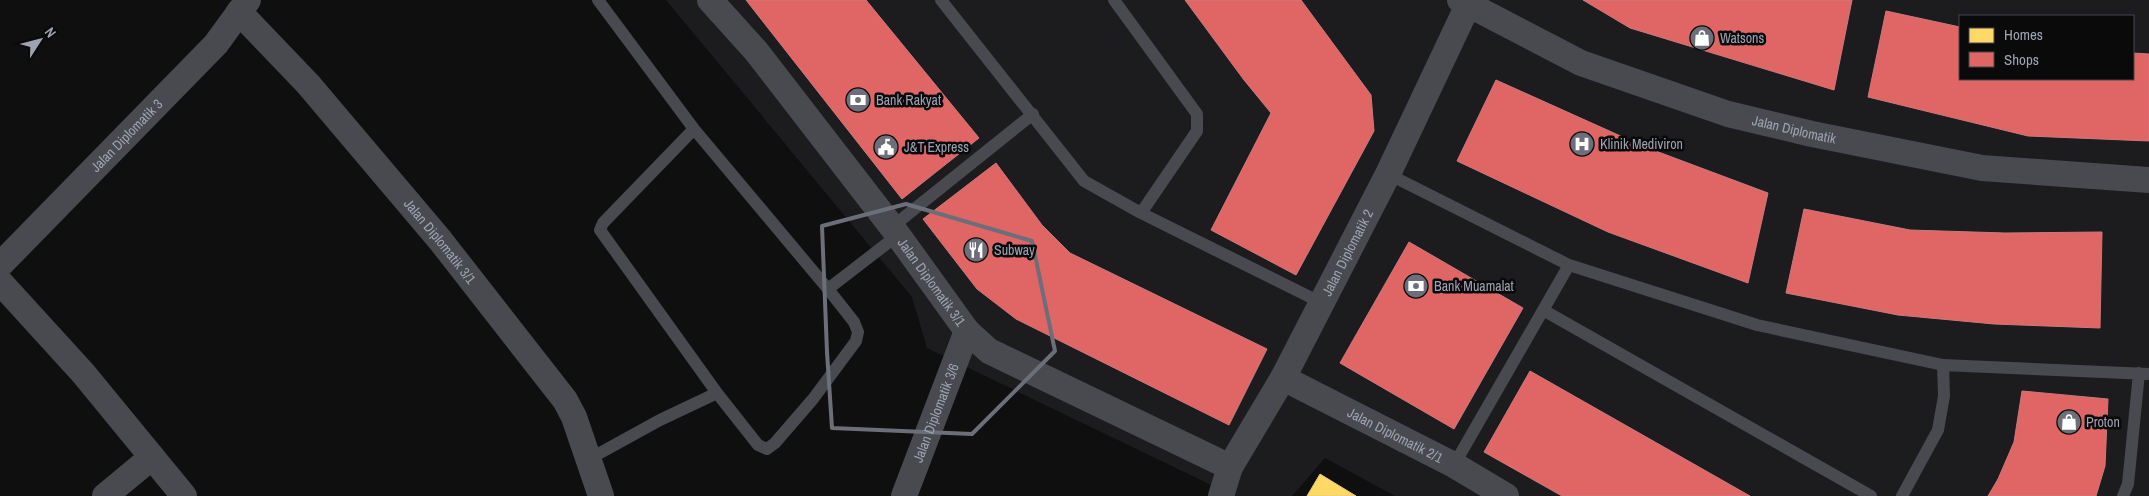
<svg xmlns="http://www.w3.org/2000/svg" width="2149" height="496" viewBox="0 0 2149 496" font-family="'Archivo Narrow',sans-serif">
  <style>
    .built { fill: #1c1c1e; fill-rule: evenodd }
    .homes { fill: #ffd966; stroke: #e2c87d }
    .shops { fill: #e06666; stroke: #cc787d }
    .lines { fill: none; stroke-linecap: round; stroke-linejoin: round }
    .service { stroke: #484a4f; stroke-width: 12 }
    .minor { stroke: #484a4f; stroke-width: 26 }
    .marked { fill: none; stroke: #6c6f79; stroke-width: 4; stroke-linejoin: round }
    .labels { text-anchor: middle; stroke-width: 5; stroke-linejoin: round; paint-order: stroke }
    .poi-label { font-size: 14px; fill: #9ea2b2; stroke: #0a0a0b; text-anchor: start }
    .street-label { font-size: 14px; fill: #9ea2b2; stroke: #0a0a0b }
  </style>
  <rect width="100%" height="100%" fill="#0f0f10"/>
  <path class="built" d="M666 0H2149V496H1395L1325 458 1292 496H1234L927 348 912 297ZM1960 16H2133V79H1960Z"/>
  <path class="homes" d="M1320 474 1356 496H1307Z"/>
  <path class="shops" d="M746 0H866L979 138 902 199Z
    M1185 0H1301L1371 95 1374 131 1296 275 1211 230 1271 113 1244 80Z
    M1583 0H1852L1834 90 1630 28Z
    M1886 11 1960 27V79H2133V53L2149 54V141L2028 136 1868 97Z
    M1496 80 1645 147 1768 193 1748 283 1608 232 1457 161Z
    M996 163 1042 225 1070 253 1267 349 1229 425 1016 319 977 289 923 219Z
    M1804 209 1910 230 2005 233 2102 232 2100 328 1994 324 1898 315 1786 293Z
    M1409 242 1523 308 1454 429 1340 363Z
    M1530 371 1750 496H1562L1484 452Z
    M2022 391 2108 399 2105 466 2096 496H1988L1998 479 2014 442Z"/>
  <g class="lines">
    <path class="service" d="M941 0 1084 181 1141 213 1322 303
      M1114 0 1197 114V131L1141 213
      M694 129 828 289 854 322 858 332 856 341 813 399 775 443 767 449 758 445 717 393
      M1388 174 1569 265 1757 325 1943 365 2149 374
      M892 227 1033 114
      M828 289 898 235
      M1543 310 1871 496
      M589 459 660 420 717 393 600 230 603 223 694 129 598 0
      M1454 465 1569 265
      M1902 496 1938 430 1944 396 1943 365
      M2123 496 2128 484 2139 373"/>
    <g class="minor">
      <path id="s1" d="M710 0 756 51 892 227 967 331 989 351 1230 467"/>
      <path id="s2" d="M1460 0 1581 63 1728 114 1812 134 1982 168 2149 180"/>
      <path id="s3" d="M239 12 308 84 440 240 565 400 574 417 601 496"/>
      <path id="s4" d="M0 265 216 44 248 0"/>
      <path d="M0 282 83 373 184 496"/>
      <path id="s5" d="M1283 378 1454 465 1506 496"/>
      <path d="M105 496 152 457"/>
      <path id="s6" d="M904 496 967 331"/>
      <path id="s7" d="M1221 496 1230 467 1283 378 1388 174 1468 5"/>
    </g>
  </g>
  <path class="marked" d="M906 204 1032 241 1055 351 972 434 832 428 827 352 822 226Z"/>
  <defs>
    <symbol id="shop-disc" viewBox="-11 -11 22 22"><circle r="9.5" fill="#6c6f79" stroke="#0a0a0b"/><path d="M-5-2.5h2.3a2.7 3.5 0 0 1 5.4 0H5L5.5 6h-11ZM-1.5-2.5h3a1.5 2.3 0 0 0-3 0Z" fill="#fff"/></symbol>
    <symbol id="bank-disc" viewBox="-11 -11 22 22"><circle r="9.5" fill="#6c6f79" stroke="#0a0a0b"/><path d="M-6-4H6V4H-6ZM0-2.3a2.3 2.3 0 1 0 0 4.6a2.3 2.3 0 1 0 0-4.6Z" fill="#fff"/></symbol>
    <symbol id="hospital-disc" viewBox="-11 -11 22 22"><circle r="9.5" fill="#6c6f79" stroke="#0a0a0b"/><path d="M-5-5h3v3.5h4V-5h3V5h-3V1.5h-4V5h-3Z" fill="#fff"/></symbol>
    <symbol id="civic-disc" viewBox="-11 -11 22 22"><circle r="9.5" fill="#6c6f79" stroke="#0a0a0b"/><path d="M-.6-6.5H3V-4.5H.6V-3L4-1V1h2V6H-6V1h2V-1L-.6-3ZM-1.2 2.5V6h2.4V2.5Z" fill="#fff"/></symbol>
    <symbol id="restaurant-disc" viewBox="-11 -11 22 22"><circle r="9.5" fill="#6c6f79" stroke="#0a0a0b"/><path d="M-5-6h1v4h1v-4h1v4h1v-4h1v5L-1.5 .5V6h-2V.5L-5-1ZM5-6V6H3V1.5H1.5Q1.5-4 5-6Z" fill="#fff"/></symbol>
  </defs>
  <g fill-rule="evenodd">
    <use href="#shop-disc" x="1688" y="24" width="28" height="28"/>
    <use href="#bank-disc" x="844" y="86" width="28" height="28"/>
    <use href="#hospital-disc" x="1568" y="130" width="28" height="28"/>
    <use href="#civic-disc" x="872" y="133" width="28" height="28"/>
    <use href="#restaurant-disc" x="962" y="236" width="28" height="28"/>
    <use href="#bank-disc" x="1402" y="272" width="28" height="28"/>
    <use href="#shop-disc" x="2055" y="408" width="28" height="28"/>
  </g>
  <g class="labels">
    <g class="poi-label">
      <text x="1720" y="43">Watsons</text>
      <text x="876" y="105">Bank Rakyat</text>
      <text x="1600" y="149">Klinik Mediviron</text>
      <text x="904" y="152">J&amp;T Express</text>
      <text x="994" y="255">Subway</text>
      <text x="1434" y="291">Bank Muamalat</text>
      <text x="2086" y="427">Proton</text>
    </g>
    <g class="street-label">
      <text dy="5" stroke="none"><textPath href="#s2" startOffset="360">Jalan Diplomatik</textPath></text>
      <text dy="5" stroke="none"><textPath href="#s4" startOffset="181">Jalan Diplomatik 3</textPath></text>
      <text dy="5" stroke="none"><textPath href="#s3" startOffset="305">Jalan Diplomatik 3/1</textPath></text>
      <text dy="5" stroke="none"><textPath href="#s7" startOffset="275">Jalan Diplomatik 2</textPath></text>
      <text dy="5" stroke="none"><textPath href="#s1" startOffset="359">Jalan Diplomatik 3/1</textPath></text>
      <text dy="5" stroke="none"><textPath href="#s6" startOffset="89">Jalan Diplomatik 3/6</textPath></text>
      <text dy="5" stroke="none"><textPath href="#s5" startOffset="126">Jalan Diplomatik 2/1</textPath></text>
    </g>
  </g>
  <rect x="1959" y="15" width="175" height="65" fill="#0a0a0b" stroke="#45474e"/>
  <rect x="1969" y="28" width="25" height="15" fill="#ffd966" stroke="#45474e"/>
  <text x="2004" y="40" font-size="15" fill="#9ea2b2">Homes</text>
  <rect x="1969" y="52" width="25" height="15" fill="#e06666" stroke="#45474e"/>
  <text x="2004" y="65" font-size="15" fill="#9ea2b2">Shops</text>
  <g transform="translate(40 40) rotate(54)" stroke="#0a0a0b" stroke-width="4" paint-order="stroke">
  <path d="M0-4L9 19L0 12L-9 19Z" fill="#9ea2b2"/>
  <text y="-8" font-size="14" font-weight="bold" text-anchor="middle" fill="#9ea2b2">N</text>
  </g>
</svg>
